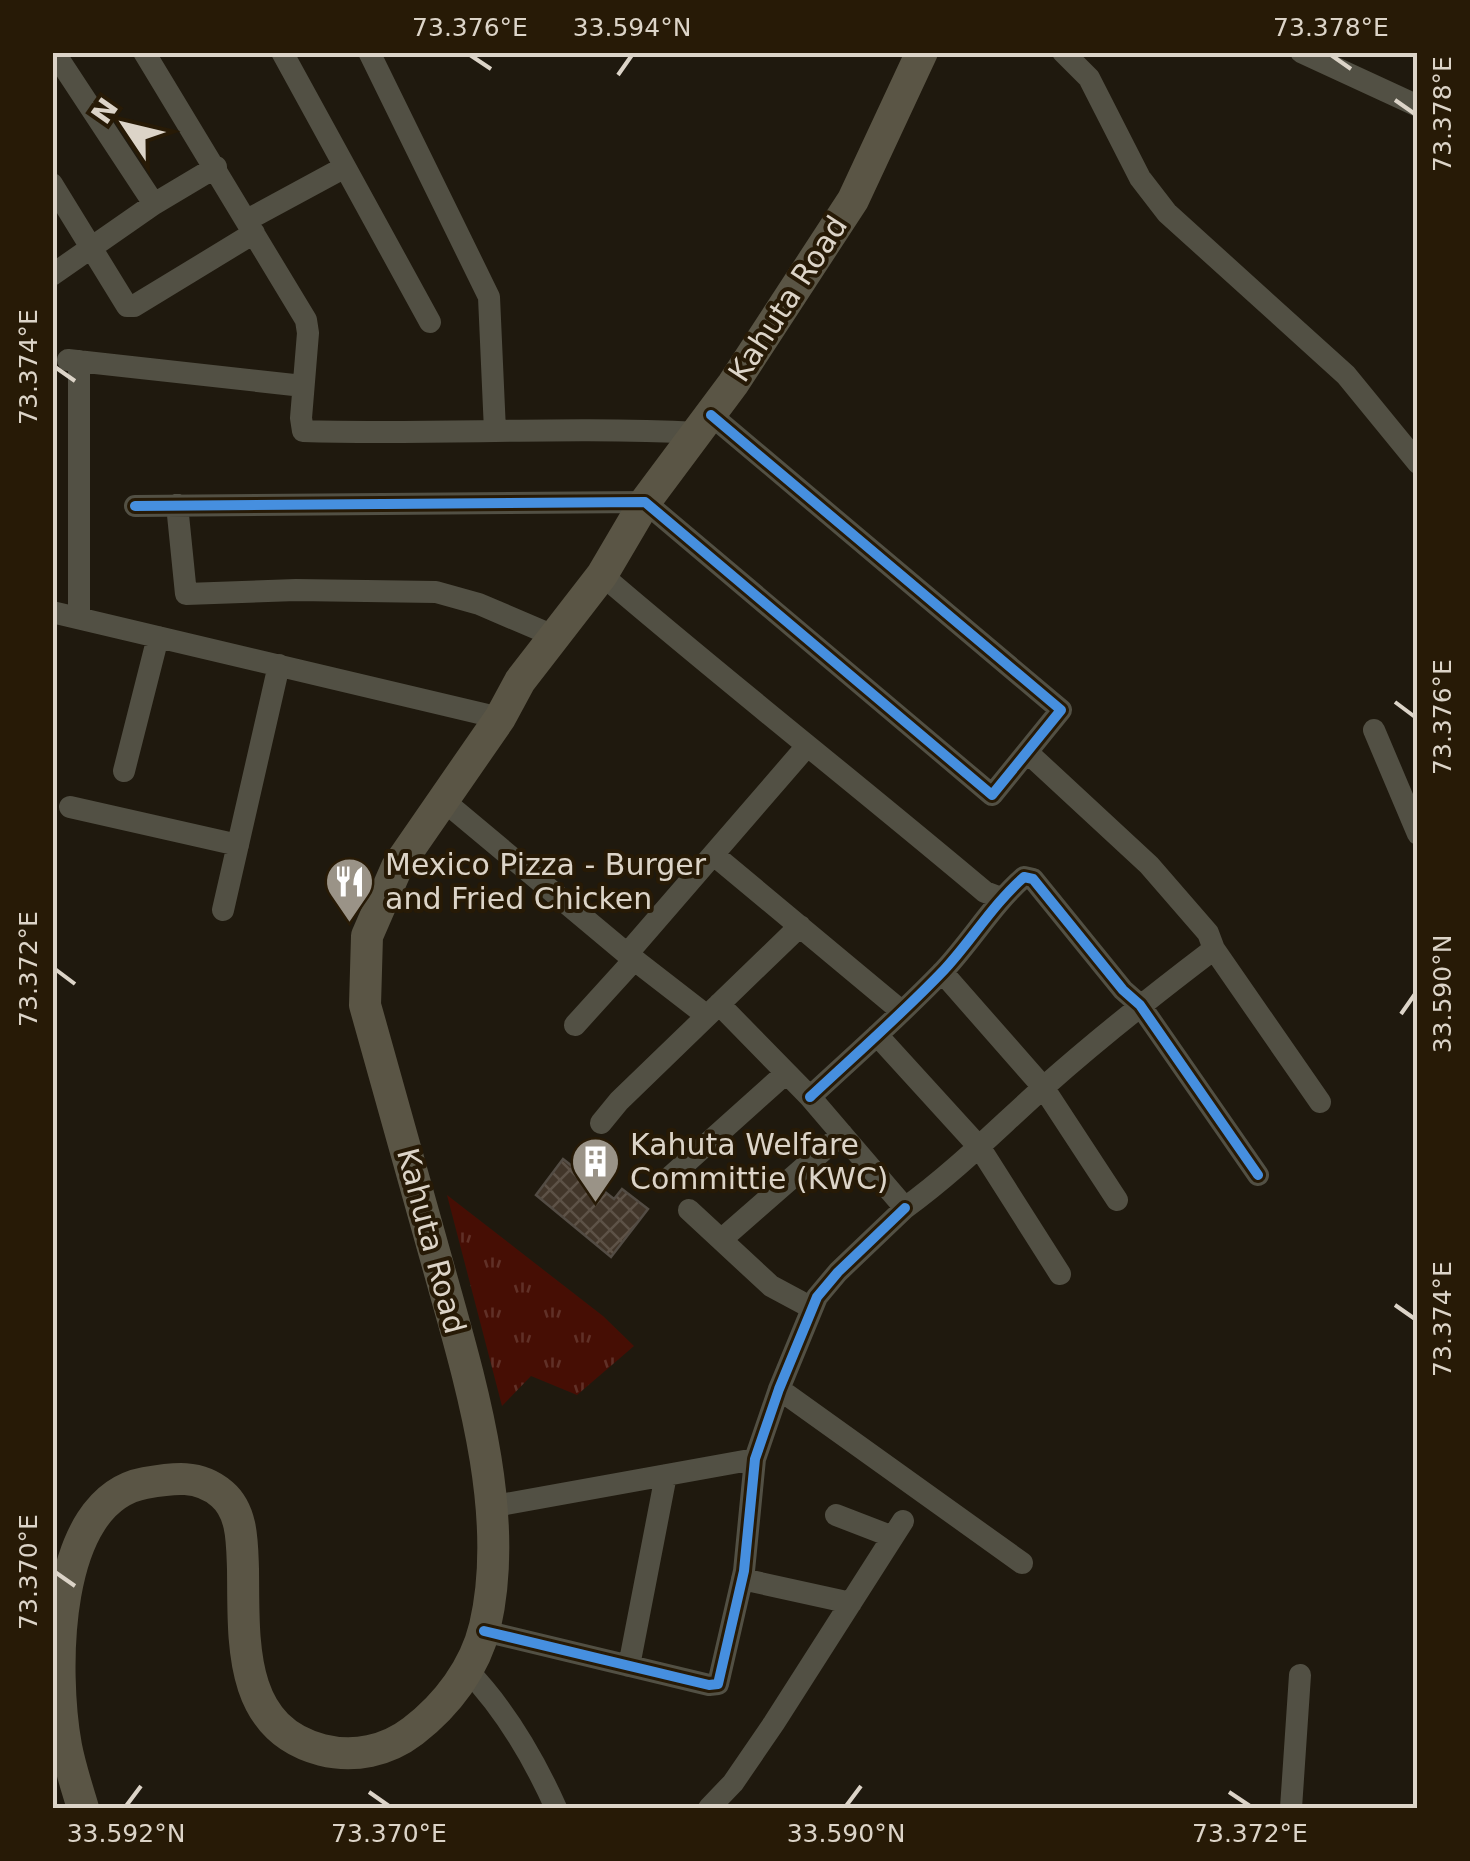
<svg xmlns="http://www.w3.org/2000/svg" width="1470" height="1861" viewBox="0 0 1470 1861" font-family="'DejaVu Sans',sans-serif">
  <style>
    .grass { fill: url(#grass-tufts) }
    .building { fill: url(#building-cross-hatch); stroke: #534c44; stroke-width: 2.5 }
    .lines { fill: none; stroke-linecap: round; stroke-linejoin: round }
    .minor { stroke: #525044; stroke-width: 22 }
    .highway { stroke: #5a5545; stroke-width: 32 }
    .cycleway-casing { stroke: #271a06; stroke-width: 16 }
    .cycleway { stroke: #468fdf; stroke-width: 10 }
    .ticks { fill: none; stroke: #dcd4c8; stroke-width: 4 }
    .labels { text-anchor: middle; stroke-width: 8; stroke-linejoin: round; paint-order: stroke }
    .street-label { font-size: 30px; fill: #dcd4c8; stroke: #271a06 }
    .poi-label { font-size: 30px; fill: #dcd4c8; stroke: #271a06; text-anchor: start }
    .neatline { fill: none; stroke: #dcd4c8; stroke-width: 4 }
    .ticks-label { font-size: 25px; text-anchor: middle; fill: #dcd4c8 }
  </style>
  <defs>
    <pattern id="grass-tufts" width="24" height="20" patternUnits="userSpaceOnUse" patternTransform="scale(2.5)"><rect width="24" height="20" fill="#460e04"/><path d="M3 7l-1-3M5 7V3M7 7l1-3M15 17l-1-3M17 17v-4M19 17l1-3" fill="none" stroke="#603027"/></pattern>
    <pattern id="building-cross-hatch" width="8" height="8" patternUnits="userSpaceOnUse" patternTransform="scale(2.5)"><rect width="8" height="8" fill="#42362a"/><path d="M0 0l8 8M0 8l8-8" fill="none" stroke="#5d5247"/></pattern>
  </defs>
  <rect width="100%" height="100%" fill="#1f190e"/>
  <path class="grass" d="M447 1195 603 1316 634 1346 577 1395 531 1376 502 1406Z"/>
  <path class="building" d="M563 1159 614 1199 622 1189 648 1209 611 1257 536 1195Z"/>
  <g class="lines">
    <path class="minor" d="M54 52 154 204
      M144 52 306 320 308 333 301 418 303 431C434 435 566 426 698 433
      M282 52 430 322
      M369 52 489 297 495 431
      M1063 52 1089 78 1140 178 1167 213 1346 375 1418 463
      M1301 52 1418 106
      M52 184 127 306H134L254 233
      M247 220 345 167
      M52 275 154 204 216 167
      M68 360 303 386
      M79 361V618
      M177 505 186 594 296 590 436 592 479 604 554 636
      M135 506 645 502 992 795 1061 710 711 415
      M602 575C728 683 858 785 985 892L1001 898
      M52 612 500 718
      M1374 730 1418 834
      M1027 752 1149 865 1208 933 1214 949 1320 1102
      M124 771 158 637
      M444 801 627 954 707 1016
      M70 807 238 845
      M714 855 900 1010
      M223 910 279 665
      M627 954 807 746
      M942 972 1043 1087 1117 1200
      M719 1004 810 1097 905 1208C956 1171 998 1128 1045 1086 1099 1038 1156 993 1214 949
      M575 1025 634 960
      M877 1035 980 1148 1060 1274
      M810 1097C855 1055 902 1014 944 970 972 940 993 904 1024 877L1033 879 1123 990 1140 1005 1258 1175
      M601 1123 619 1101 800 926
      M669 1178 786 1073
      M689 1210 771 1286 812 1308
      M722 1239 842 1134
      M779 1389 1022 1563
      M489 1507 755 1459
      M836 1515 893 1537
      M742 1579 851 1603
      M484 1631 709 1685 718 1684 744 1571 755 1459 779 1389 817 1297 838 1272 905 1208
      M629 1666 666 1475
      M467 1670C505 1709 534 1759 556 1808
      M709 1808 733 1783 774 1723 903 1521
      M1291 1808 1300 1675"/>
    <path class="highway" d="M83 1808C77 1788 70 1767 66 1746 53 1675 51 1500 145 1483 173 1478 199 1474 222 1494 243 1512 242 1543 243 1569 244 1640 237 1728 322 1750 354 1758 387 1751 413 1731 447 1705 475 1668 485 1626 512 1510 468 1374 437 1262 413 1177 389 1091 365 1005L367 936 397 867 500 718 520 681 602 575 645 502 733 384 853 200 922 52"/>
    <defs>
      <path id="cycleway" d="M135 506 645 502 992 795 1061 710 711 415
        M810 1097C855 1055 902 1014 944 970 972 940 993 904 1024 877L1033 879 1123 990 1140 1005 1258 1175
        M484 1631 709 1685 718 1684 744 1571 755 1459 779 1389 817 1297 838 1272 905 1208"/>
    </defs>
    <use href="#cycleway" class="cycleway-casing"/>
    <use href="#cycleway" class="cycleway"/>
  </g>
  <path class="ticks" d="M470 55 491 69M1331 55 1351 69M618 75 632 55M1395 100 1415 114M55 367 75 381M1395 702 1415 717M55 969 75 984M1401 1014 1415 994M1395 1305 1415 1319M55 1572 75 1586M369 1792 389 1806M1229 1792 1250 1806M126 1806 141 1786M846 1806 861 1786"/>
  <defs>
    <symbol id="restaurant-pin" viewBox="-11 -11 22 30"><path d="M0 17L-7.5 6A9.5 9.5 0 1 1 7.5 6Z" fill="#9a9387" stroke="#271a06"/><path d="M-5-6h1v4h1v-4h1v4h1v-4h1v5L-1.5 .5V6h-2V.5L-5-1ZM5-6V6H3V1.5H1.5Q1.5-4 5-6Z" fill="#fff"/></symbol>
    <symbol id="building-pin" viewBox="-11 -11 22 30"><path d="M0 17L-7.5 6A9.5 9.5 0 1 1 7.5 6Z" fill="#9a9387" stroke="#271a06"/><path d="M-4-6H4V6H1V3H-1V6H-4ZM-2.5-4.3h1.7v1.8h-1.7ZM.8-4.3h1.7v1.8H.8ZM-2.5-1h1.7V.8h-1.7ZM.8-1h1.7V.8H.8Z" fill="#fff"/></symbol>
  </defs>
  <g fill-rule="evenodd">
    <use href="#restaurant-pin" x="322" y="854" width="55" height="75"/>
    <use href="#building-pin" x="568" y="1134" width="55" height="75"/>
  </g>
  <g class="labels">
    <g class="street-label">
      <text transform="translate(788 299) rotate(-57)" y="10">Kahuta Road</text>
      <text transform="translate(431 1241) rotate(75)" y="10">Kahuta Road</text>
    </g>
    <g class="poi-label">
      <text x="385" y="875">Mexico Pizza - Burger<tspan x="385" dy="34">and Fried Chicken</tspan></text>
      <text x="630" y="1155">Kahuta Welfare<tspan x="630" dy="34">Committie (KWC)</tspan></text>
    </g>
  </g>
  <rect width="1470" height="1861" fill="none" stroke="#271a06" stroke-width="110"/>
  <g transform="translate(125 125) rotate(305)" stroke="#271a06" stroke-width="8" paint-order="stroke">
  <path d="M0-8L18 38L0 25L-18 38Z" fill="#dcd4c8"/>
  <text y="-15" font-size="28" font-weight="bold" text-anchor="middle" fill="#dcd4c8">N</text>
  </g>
  <rect x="55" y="55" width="1360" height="1751" class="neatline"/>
  <g class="ticks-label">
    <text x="470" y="36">73.376°E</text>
    <text x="632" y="36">33.594°N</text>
    <text x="1331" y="36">73.378°E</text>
    <text transform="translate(1442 114) rotate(-90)" y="9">73.378°E</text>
    <text transform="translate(28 367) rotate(-90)" y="9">73.374°E</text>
    <text transform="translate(1442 717) rotate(-90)" y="9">73.376°E</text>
    <text transform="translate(28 969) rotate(-90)" y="9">73.372°E</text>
    <text transform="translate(1442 994) rotate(-90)" y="9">33.590°N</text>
    <text transform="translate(1442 1319) rotate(-90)" y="9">73.374°E</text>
    <text transform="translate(28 1572) rotate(-90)" y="9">73.370°E</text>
    <text x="126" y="1842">33.592°N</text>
    <text x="389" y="1842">73.370°E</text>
    <text x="846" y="1842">33.590°N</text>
    <text x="1250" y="1842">73.372°E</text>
  </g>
</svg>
